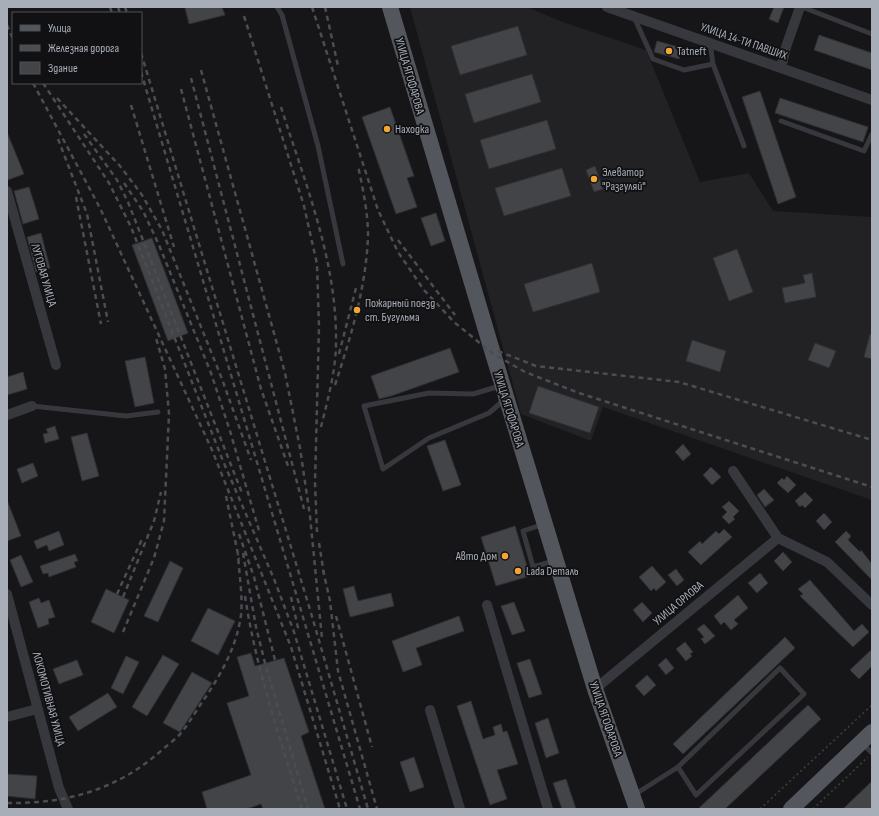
<svg xmlns="http://www.w3.org/2000/svg" width="879" height="816" viewBox="0 0 879 816" font-family="'Sofia Sans Condensed',sans-serif">
  <style>
    .built { fill: #222225 }
    .building { fill: #424448; stroke: #303034 }
    .lines { fill: none; stroke-linecap: round; stroke-linejoin: round }
    .path { stroke: #3d4044; stroke-width: 1.5; stroke-dasharray: 2 3; stroke-linecap: butt }
    .service { stroke: #37383d; stroke-width: 5 }
    .minor { stroke: #37383d; stroke-width: 10 }
    .primary { stroke: #53565c; stroke-width: 16 }
    .rail { stroke: #4a4d52; stroke-width: 2.5; stroke-dasharray: 5 4; stroke-linecap: butt }
    .poi-dot { fill: #f2a634; stroke: #111113; stroke-width: 1.5 }
    .labels { text-anchor: middle; stroke-width: 3.5; stroke-linejoin: round; paint-order: stroke }
    .street-label { font-size: 12px; fill: #a8aeb8; stroke: #111113 }
    .poi-label { font-size: 12px; fill: #a8aeb8; stroke: #111113; text-anchor: start }
  </style>
  <rect width="100%" height="100%" fill="#161618"/>
  <path class="built" d="M410 7H527L560 21 646 50 700 182 749 173 773 211 872 217V500L603 407 591 441 521 414Z"/>
  <path class="building" d="M191 7H222L225 15 189 24 185 8Z
    M774 7H784L778 23 769 19Z
    M518 26 527 55 460 75 451 46Z
    M819 35 872 53V70L814 50Z
    M657 41 682 48 679 59 654 52Z
    M532 74 541 102 474 123 465 94Z
    M760 91 796 197 778 204 742 97Z
    M780 98 868 127 863 142 775 113Z
    M390 107 414 176 407 178 417 207 396 214 362 117Z
    M547 120 556 149 489 169 480 140Z
    M7 132 24 174 8 180 7 176Z
    M595 166 603 189 594 192 586 170Z
    M562 168 571 196 504 216 495 188Z
    M29 187 39 219 23 224 14 191Z
    M436 213 445 241 431 246 421 218Z
    M41 233 50 268 36 272 27 237Z
    M152 238 188 333 168 341 132 245Z
    M737 249 753 292 729 301 713 258Z
    M592 263 600 292 533 312 524 284Z
    M812 273 816 297 785 303 782 288 805 283 803 275Z
    M870 334H872V359L864 357Z
    M692 340 726 351 720 372 686 361Z
    M815 343 836 351 829 368 808 360Z
    M450 348 459 372 391 396 379 399 371 376Z
    M145 357 154 403 135 407 125 361Z
    M23 372 27 389 7 395V377Z
    M538 386 599 407 590 433 529 413Z
    M55 426 59 439 45 443 43 434 48 433 46 429Z
    M87 433 99 476 82 481 71 437Z
    M445 440 461 485 443 491 427 446Z
    M683 444 691 454 683 461 675 452Z
    M33 463 38 476 22 483 17 469Z
    M711 467 721 477 712 485 703 475Z
    M787 476 796 485 788 493 777 483 782 478 784 480Z
    M764 489 774 500 765 507 757 495Z
    M805 492 813 500 805 508 802 505 800 507 795 501Z
    M7 500 21 536 7 541Z
    M729 501 739 511 733 517 735 519 729 524 722 517 727 512 722 507Z
    M824 513 832 522 824 530 816 521Z
    M515 526 530 576 496 586 481 537Z
    M724 529 732 537 701 565 688 552 700 541 702 544 716 531 719 534Z
    M59 531 64 545 49 551 47 545 37 549 34 541Z
    M846 531 851 536 848 540 860 552 861 550 872 564V580L835 542Z
    M783 552 792 562 783 571 774 561Z
    M75 554 78 561 74 562 76 567 49 577 48 573 43 574 40 566Z
    M21 555 33 582 21 587 10 560Z
    M170 561 183 568 158 622 144 616Z
    M652 566 666 582 656 591 654 588 651 591 639 577Z
    M676 569 684 580 677 586 668 575Z
    M760 573 768 583 757 593 748 583Z
    M810 580 854 631 862 624 869 632 853 647 800 596 803 594 798 589Z
    M354 586 358 601 391 593 394 606 350 617 343 589Z
    M106 589 129 600 114 633 91 622Z
    M738 595 748 608 734 620 738 624 731 630 724 622 721 625 714 616Z
    M39 598 41 603 49 600 55 617 48 619 49 624 38 628 29 602Z
    M514 602 525 631 512 635 501 606Z
    M642 602 652 613 643 622 633 610Z
    M208 608 235 621 218 655 191 641Z
    M459 616 464 631 416 648 422 665 403 672 392 641Z
    M704 624 715 636 705 644 701 639 704 637 697 629Z
    M785 637 795 648 683 754 673 744Z
    M685 642 693 652 690 654 692 656 686 661 676 649Z
    M872 649V666L859 679 850 670Z
    M251 653 255 666 284 658 309 732 301 736 325 809H263L261 804 247 809H207L202 792 251 775 227 703 249 696 237 657Z
    M163 655 179 664 147 716 132 707Z
    M126 656 139 662 123 694 111 688Z
    M666 658 674 668 666 675 658 665Z
    M530 659 542 694 529 698 517 663Z
    M77 660 83 675 59 684 53 669Z
    M192 672 212 683 180 732 163 723Z
    M647 675 656 685 644 696 635 686Z
    M108 693 117 707 78 731 69 717Z
    M471 701 483 739 495 735 493 727 501 724 503 732 507 731 518 764 497 770 507 799 490 805 457 706Z
    M808 705 821 719 725 809H698Z
    M548 718 559 753 546 758 535 723Z
    M414 757 424 787 410 792 400 762Z
    M7 774 37 776 35 799 7 796Z
    M566 779 576 809H562L553 783Z
    M872 781V809H843Z"/>
  <g class="lines">
    <path class="path" d="M760 809 872 705
      M813 809 868 757"/>
    <path class="service" d="M277 7 282 15 318 146 343 264
      M802 7 872 34
      M634 17 653 59 684 70 713 64
      M710 43 713 64 744 146
      M781 121 864 151 872 134
      M500 386 473 394 429 393 364 406 383 469 429 438 489 413 504 400
      M32 406 126 416 158 412
      M544 524 523 531 533 567 554 561
      M863 744 872 753
      M634 795 678 767 696 795 804 694 780 668 678 767"/>
    <path class="minor" d="M607 7 872 100
      M781 68 786 47 800 7
      M7 191 56 365
      M7 415 32 406
      M733 471 778 538
      M778 538 827 562 872 605
      M7 594 59 788 68 809
      M487 605 548 809
      M595 689 778 538
      M430 710 460 809
      M7 717 37 709"/>
    <path class="primary" d="M390 7 491 347 595 689 637 809
      M791 809 872 732"/>
    <path class="rail" d="M110 7 112 13
      M118 7 120 13
      M125 7 127 13
      M312 7 378 210 398 252 424 290 454 322 492 353 525 372 579 393 872 487
      M325 7 338 66
      M244 16 304 206 317 264 319 326 315 483 317 532
      M7 25 13 39
      M141 53 311 613 368 809
      M201 70 285 373 300 448 310 516 322 638
      M141 72 360 809
      M191 78 304 509
      M33 83 100 208 212 450 291 647 340 809
      M43 83 109 183 131 227 223 461 274 579 294 632 347 809
      M181 89 261 389 288 466
      M57 98 120 166 142 195 162 230 222 379 251 460
      M131 105 174 247
      M281 107C305 183 337 261 336 342 336 372 327 402 320 431
      M84 134 117 180 128 202 242 493
      M58 139 87 214 108 322
      M124 183 143 211 159 245 211 373 230 431 260 534
      M76 197 101 324
      M398 240 455 315
      M498 351 536 366 679 382 872 440
      M339 354 356 288
      M335 385C351 336 366 288 368 236 368 213 363 189 358 166
      M226 496 239 559
      M239 534 254 577 275 660
      M319 543 324 574
      M243 553 256 627 265 663 308 809
      M323 570 330 601 338 671 377 809
      M117 594 143 537
      M245 596C256 669 280 739 302 809
      M123 597 154 521 161 492
      M291 597 299 632
      M336 616 372 747
      M123 632 154 558 164 521 169 414 165 369 156 338
      M7 803C66 804 118 790 163 749 169 744 176 739 181 733 190 722 197 709 205 698 222 673 237 645 241 615 243 596 239 574 238 554"/>
  </g>
  <g class="poi-dot">
    <circle cx="669" cy="51" r="4"/>
    <circle cx="387" cy="129" r="4"/>
    <circle cx="594" cy="179" r="4"/>
    <circle cx="357" cy="310" r="4"/>
    <circle cx="505" cy="556" r="4"/>
    <circle cx="518" cy="571" r="4"/>
  </g>
  <g class="labels">
    <g class="street-label">
      <text transform="translate(744 41) rotate(19)" y="4">УЛИЦА 14-ТИ ПАВШИХ</text>
      <text transform="translate(410 76) rotate(74)" y="4">УЛИЦА ЯГОФАРОВА</text>
      <text transform="translate(44 275) rotate(74)" y="4">ЛУГОВАЯ УЛИЦА</text>
      <text transform="translate(509 409) rotate(73)" y="4">УЛИЦА ЯГОФАРОВА</text>
      <text transform="translate(678 603) rotate(-40)" y="4">УЛИЦА ОРЛОВА</text>
      <text transform="translate(49 699) rotate(75)" y="4">ЛОКОМОТИВНАЯ УЛИЦА</text>
      <text transform="translate(606 719) rotate(71)" y="4">УЛИЦА ЯГОФАРОВА</text>
    </g>
    <g class="poi-label">
      <text x="677" y="55">Tatneft</text>
      <text x="395" y="133">Находка</text>
      <text x="602" y="176">Элеватор<tspan x="602" dy="14">"Разгуляй"</tspan></text>
      <text x="365" y="307">Пожарный поезд<tspan x="365" dy="14">ст. Бугульма</tspan></text>
      <text x="497" y="560" text-anchor="end">Авто Дом</text>
      <text x="526" y="575">Lada Dеталь</text>
    </g>
  </g>
  <rect width="879" height="816" fill="none" stroke="#a8aeb8" stroke-width="16"/>
  <rect x="12" y="12" width="130" height="72" fill="#111113" stroke="#4d5055"/>
  <rect x="20" y="25" width="20" height="6" fill="#53565c" stroke="#4d5055"/>
  <text x="48" y="32" font-size="12" fill="#a8aeb8">Улица</text>
  <rect x="20" y="45" width="20" height="6" fill="#4a4d52" stroke="#4d5055"/>
  <text x="48" y="52" font-size="12" fill="#a8aeb8">Железная дорога</text>
  <rect x="20" y="62" width="20" height="12" fill="#424448" stroke="#4d5055"/>
  <text x="48" y="72" font-size="12" fill="#a8aeb8">Здание</text>
</svg>
